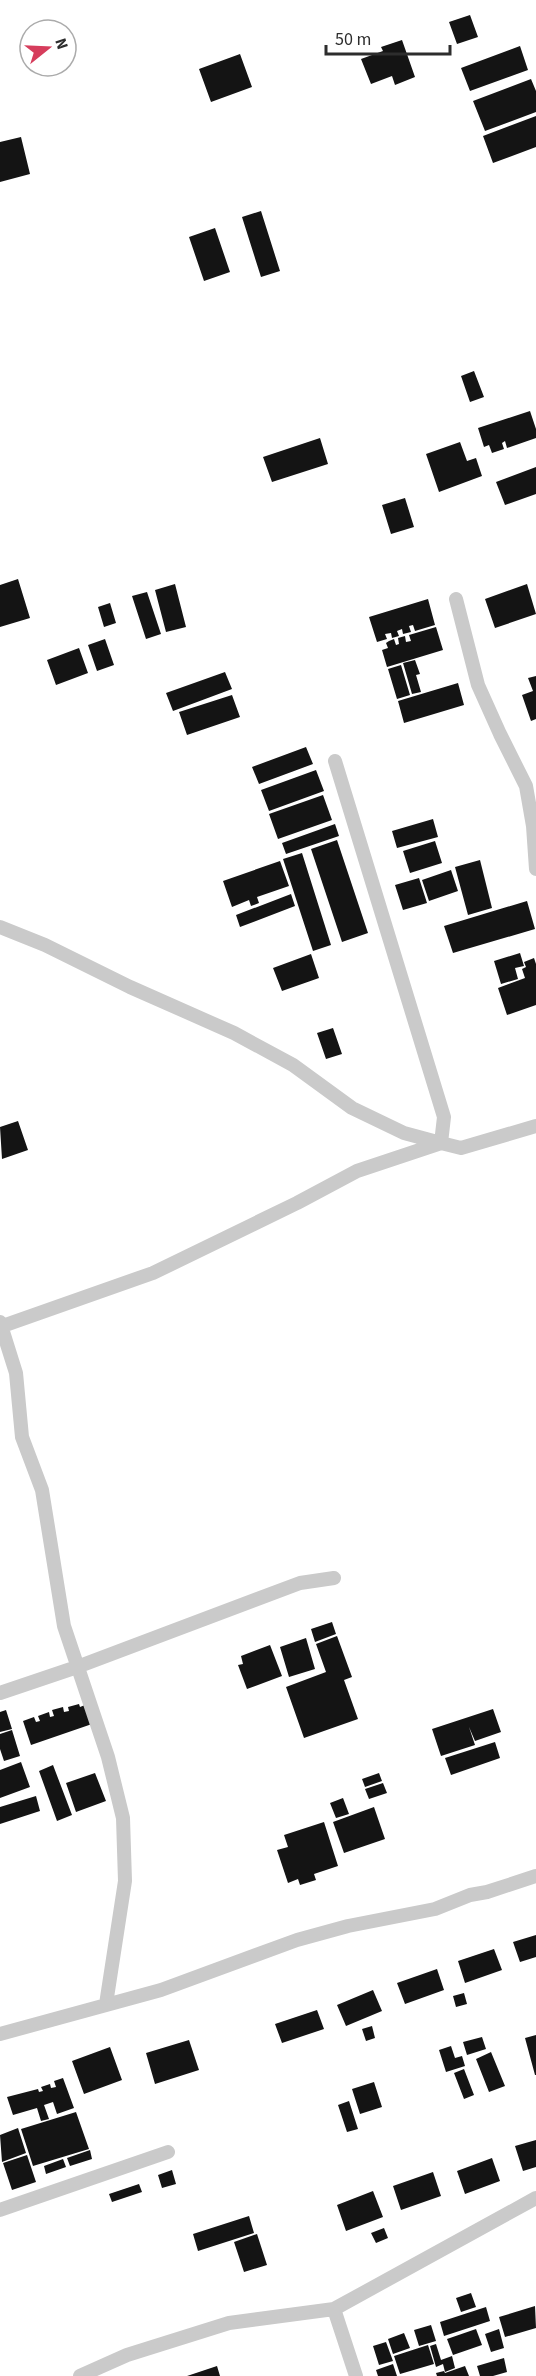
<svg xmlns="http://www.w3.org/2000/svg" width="536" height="2376" viewBox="0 0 536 2376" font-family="'Source Sans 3',sans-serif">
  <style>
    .building { fill: #141414 }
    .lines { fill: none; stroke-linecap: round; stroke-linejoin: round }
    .minor { stroke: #cacaca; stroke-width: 14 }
  </style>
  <rect width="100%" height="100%" fill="#fff"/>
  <path class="building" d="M470 15 478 37 457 44 449 22Z
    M402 40 415 77 395 85 392 76 371 84 361 59 383 51 381 47Z
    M520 46 528 70 470 91 461 68Z
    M240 54 252 87 211 102 199 69Z
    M531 79 536 91V112L485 131 473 101Z
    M536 116V147L493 163 483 136Z
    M21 137 30 174 0 182V142Z
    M261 211 280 271 261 277 242 217Z
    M215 228 230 272 204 281 189 237Z
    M474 371 484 397 470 402 461 376Z
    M530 411 536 429V438L507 448 505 441 502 443 504 449 492 453 489 445 484 447 478 428Z
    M320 438 328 464 272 482 263 457Z
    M460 442 467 461 476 458 482 476 439 492 426 454Z
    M536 467V494L505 505 496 482Z
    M405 498 414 527 391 534 382 505Z
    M18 579 30 618 0 627V585Z
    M175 584 186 627 166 632 155 590Z
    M527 584 536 614 495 628 485 599Z
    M147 592 161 634 146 639 132 596Z
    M428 599 435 625 415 631 413 625 409 626 411 632 403 634 402 629 397 631 399 636 392 638 391 633 385 634 387 639 377 642 369 617Z
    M110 603 116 623 104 627 98 607Z
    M436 627 443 650 387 667 382 650 388 648 386 643 389 641 394 639 396 645 399 644 398 638 405 636 406 642 411 641 409 635Z
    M105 639 114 665 97 671 88 645Z
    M79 648 88 673 56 685 47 660Z
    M415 660 420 674 416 675 421 692 412 694 403 663Z
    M401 665 410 695 397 699 388 669Z
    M225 672 232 689 173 711 166 693Z
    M536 676V719L531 721 522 695 533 691 528 678Z
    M458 683 464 705 404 723 398 701Z
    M232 695 240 717 187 735 179 712Z
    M306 747 313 764 259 784 252 767Z
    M316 770 324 791 269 811 261 790Z
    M323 795 332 820 278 839 269 814Z
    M433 819 438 837 397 848 392 831Z
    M335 824 339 836 286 854 282 843Z
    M337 840 368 933 342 942 311 849Z
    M435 841 442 863 410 873 403 851Z
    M302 853 331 945 313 951 283 859Z
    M480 860 492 908 468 915 455 867Z
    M280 861 289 886 257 897 259 903 251 906 249 900 232 907 223 881Z
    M451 870 458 891 429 901 422 880Z
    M419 878 427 903 403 910 395 885Z
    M291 894 295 906 240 927 236 915Z
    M527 901 535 929 453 953 444 926Z
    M520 953 524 966 515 968 518 979 501 984 494 961Z
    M311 954 319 978 282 991 273 968Z
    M534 958 536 964V1005L507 1015 498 988 525 978 522 969 526 967 524 962Z
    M333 1028 342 1054 326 1059 317 1033Z
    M18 1121 28 1150 2 1159 0 1127Z
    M332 1622 336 1634 315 1642 311 1629Z
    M337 1636 352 1677 344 1680 358 1719 304 1738 286 1687 326 1672 316 1644Z
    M306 1638 315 1669 289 1677 280 1647Z
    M270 1645 282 1676 247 1689 238 1665 243 1664 241 1656Z
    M79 1704 80 1707 85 1705 92 1724 31 1745 23 1721 34 1717 36 1722 40 1721 38 1716 49 1712 50 1717 54 1716 52 1710 63 1707 64 1712 69 1711 68 1707Z
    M493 1709 501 1732 475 1741 469 1727 475 1745 441 1756 432 1729Z
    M6 1710 12 1729 0 1732V1712Z
    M12 1730 20 1756 4 1761 0 1749V1734Z
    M495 1742 500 1758 451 1775 445 1758Z
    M21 1762 30 1787 0 1798V1770Z
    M53 1765 72 1815 57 1821 39 1771Z
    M95 1773 106 1801 76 1812 66 1783Z
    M379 1773 382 1781 365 1787 362 1779Z
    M383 1783 387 1793 369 1799 365 1789Z
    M36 1796 40 1811 0 1824V1807Z
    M343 1798 349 1814 336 1818 330 1803Z
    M374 1807 385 1839 344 1853 333 1822Z
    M324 1822 338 1866 314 1874 316 1880 300 1885 298 1879 288 1883 277 1850 288 1847 284 1835Z
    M536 1935V1957L520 1962 513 1942Z
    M494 1949 502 1970 465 1983 458 1961Z
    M437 1969 444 1990 405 2004 397 1983Z
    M373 1990 382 2011 346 2026 337 2005Z
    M464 1993 467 2004 456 2007 453 1996Z
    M317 2010 324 2029 282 2043 275 2024Z
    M372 2026 375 2038 366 2041 362 2029Z
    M536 2035V2075H535L525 2038Z
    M482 2037 486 2049 467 2055 463 2042Z
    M189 2040 199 2070 155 2084 146 2053Z
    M451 2046 455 2058 462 2056 465 2066 446 2072 439 2050Z
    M110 2047 122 2080 84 2094 72 2061Z
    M491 2052 505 2086 489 2092 476 2059Z
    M464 2069 474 2095 464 2099 454 2073Z
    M63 2078 74 2108 57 2114 53 2102 44 2105 49 2119 41 2121 37 2108 13 2115 7 2097 38 2089 39 2092 43 2091 41 2087 50 2084 51 2088 56 2087 54 2081Z
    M374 2082 382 2107 360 2114 352 2089Z
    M349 2101 358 2129 347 2132 338 2105Z
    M76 2112 89 2149 33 2166 21 2129Z
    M18 2128 26 2153 2 2162 0 2135Z
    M536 2140V2167L523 2171 515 2146Z
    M90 2150 92 2159 70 2166 67 2158Z
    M27 2155 36 2182 12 2190 3 2163Z
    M492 2158 500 2181 465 2194 457 2171Z
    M63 2159 66 2167 46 2174 44 2166Z
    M172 2170 176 2184 162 2188 158 2175Z
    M433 2172 441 2196 401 2210 393 2186Z
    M139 2184 142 2192 112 2202 109 2194Z
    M373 2191 383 2217 346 2231 337 2205Z
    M249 2216 254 2233 198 2251 193 2234Z
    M384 2228 388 2238 376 2243 371 2233Z
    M257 2234 267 2265 244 2272 234 2242Z
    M471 2293 476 2307 461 2312 456 2298Z
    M535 2306 536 2328 505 2337 499 2317Z
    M486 2307 490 2321 444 2336 440 2322Z
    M431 2325 436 2341 419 2346 414 2330Z
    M476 2329 482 2345 453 2355 447 2339Z
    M499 2329 504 2348 491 2352 485 2334Z
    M404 2333 410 2348 393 2354 388 2339Z
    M386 2342 393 2361 379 2365 373 2346Z
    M436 2344 441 2360 452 2356 455 2368 445 2372 443 2364 436 2367 430 2346Z
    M428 2345 434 2364 400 2374 394 2356Z
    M504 2358 507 2372 493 2376H480L477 2366Z
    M393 2364 397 2376H378L376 2370Z
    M217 2366 220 2376H187Z
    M465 2366 469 2376H437L436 2373 444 2371 445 2373Z"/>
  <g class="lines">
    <path class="minor" d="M456 599 478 685 500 734 526 786 533 826 536 869
      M0 927 45 945 130 987 234 1033 293 1065 352 1108 404 1133 441 1143 444 1117 335 761
      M0 1322 16 1373 22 1437 42 1490 64 1626 108 1757 123 1818 125 1881 106 2004
      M0 1327 153 1273 297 1203 357 1171 441 1143 461 1148 536 1126
      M0 1693 77 1667 300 1583 334 1578
      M0 2034 161 1990 297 1940 348 1926 435 1909 470 1895 487 1892 536 1876
      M0 2210 168 2152
      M334 2309 356 2376
      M80 2376 127 2355 229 2323 334 2309 536 2198"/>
  </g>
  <g transform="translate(48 48) rotate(72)"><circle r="28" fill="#ffffff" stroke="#ababab" stroke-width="1.5"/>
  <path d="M0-4.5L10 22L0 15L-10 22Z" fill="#d63d5c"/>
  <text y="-9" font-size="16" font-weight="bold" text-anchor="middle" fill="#2d2d2d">N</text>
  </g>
  <path d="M326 45v9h124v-9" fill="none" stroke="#2d2d2d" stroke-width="3"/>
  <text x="335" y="45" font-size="18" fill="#2d2d2d" stroke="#ffffff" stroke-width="4.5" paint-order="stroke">50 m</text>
</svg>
